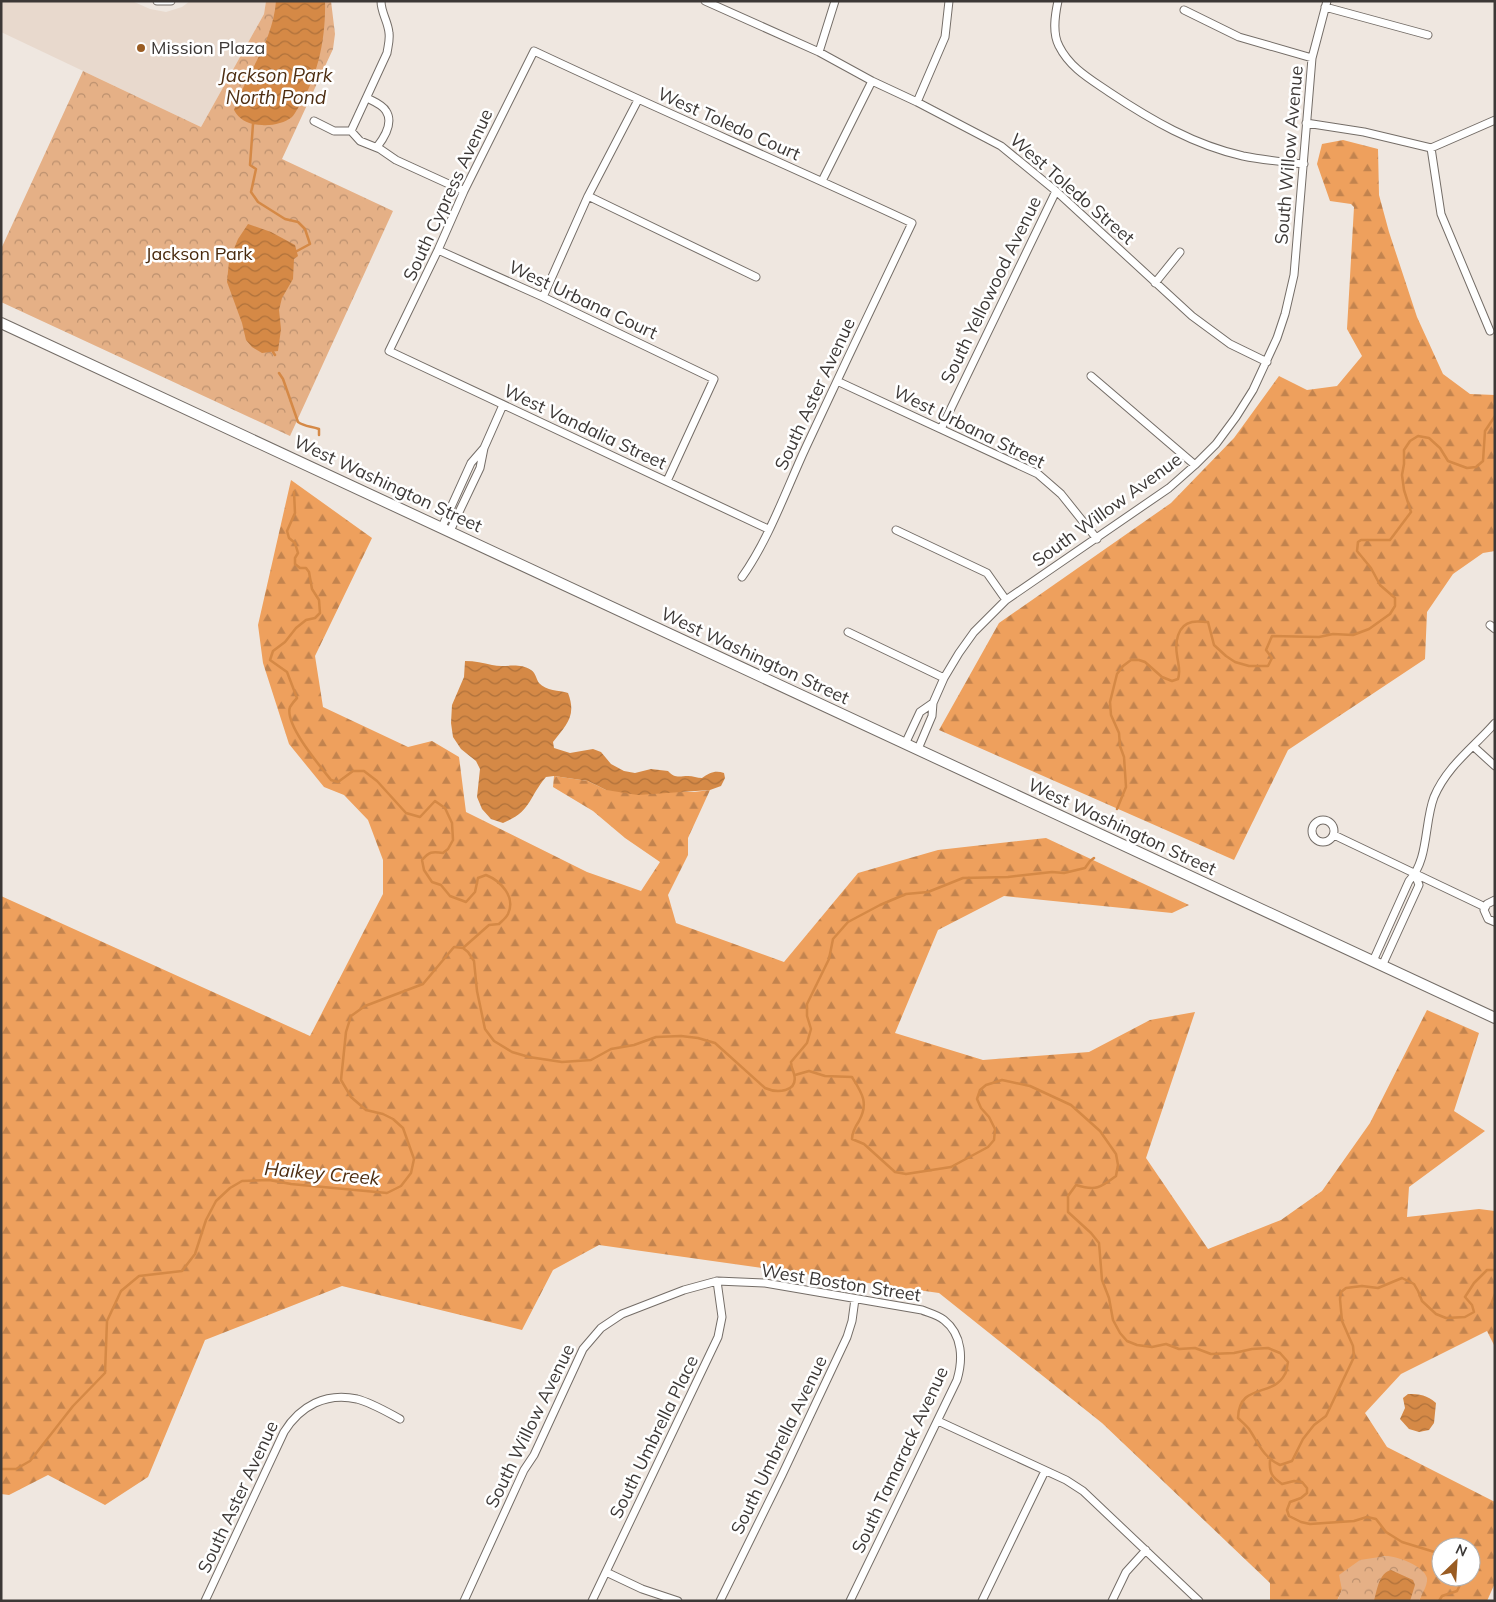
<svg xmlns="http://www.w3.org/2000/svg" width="1496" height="1602" viewBox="0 0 1496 1602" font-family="Mulish,sans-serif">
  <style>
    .built { fill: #e8d9cd }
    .forest { fill: url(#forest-firs); fill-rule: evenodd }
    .park { fill: url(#park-crowns) }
    .water { fill: url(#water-waves) }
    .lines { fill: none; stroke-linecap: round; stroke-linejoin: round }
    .stream { stroke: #d58946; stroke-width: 2.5 }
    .street-casing { stroke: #746d67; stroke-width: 9 }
    .secondary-casing { stroke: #746d67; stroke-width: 12 }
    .street { stroke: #fff; stroke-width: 7 }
    .secondary { stroke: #fff; stroke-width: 10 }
    .poi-dot { fill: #9a5c22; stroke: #fff; stroke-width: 2 }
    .labels { text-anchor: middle; stroke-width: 5; stroke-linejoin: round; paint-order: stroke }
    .poi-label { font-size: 18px; fill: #3c3836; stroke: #fff; text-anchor: start }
    .street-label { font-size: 18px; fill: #3c3836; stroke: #fff }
    .park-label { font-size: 18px; fill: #48290d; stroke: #fff }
    .water-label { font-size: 19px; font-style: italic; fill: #4e2e12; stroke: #fff }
  </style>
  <defs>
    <pattern id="forest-firs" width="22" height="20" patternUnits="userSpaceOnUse" patternTransform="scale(1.25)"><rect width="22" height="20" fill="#eea05d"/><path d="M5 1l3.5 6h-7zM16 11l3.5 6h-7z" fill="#c2834e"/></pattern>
    <pattern id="park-crowns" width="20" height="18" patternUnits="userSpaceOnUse" patternTransform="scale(1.25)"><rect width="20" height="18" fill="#e5b086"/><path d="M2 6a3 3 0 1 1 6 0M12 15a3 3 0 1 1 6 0" fill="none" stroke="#bb906e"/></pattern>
    <pattern id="water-waves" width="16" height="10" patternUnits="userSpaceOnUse" patternTransform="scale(1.25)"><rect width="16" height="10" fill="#d58946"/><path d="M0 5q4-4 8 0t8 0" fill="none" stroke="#ae713b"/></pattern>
  </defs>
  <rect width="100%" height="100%" fill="#efe7e0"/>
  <path class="built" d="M1 1H132L150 9 166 12 182 7 190 1H266L264 14 201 127 1 32Z"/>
  <path class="forest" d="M1343 140 1378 149 1379 195 1389 232 1417 317 1443 374 1470 394 1495 395V551L1483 553 1453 574 1427 612 1425 659 1288 750 1234 860 939 730 999 623 1171 503 1234 438 1279 376 1307 390 1337 386 1362 356 1347 329 1354 207 1351 204 1330 201 1317 164 1322 144Z
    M291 480 372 538 315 656 323 707 408 747 432 741 459 757 466 812 587 872 641 891 660 862 625 838 593 811 553 787 554 776 588 781 606 790 694 792 710 790 688 838V855L668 895 676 923 784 962 858 873 938 850 1046 838 1189 905 1172 913 1004 896 938 930 895 1033 983 1060 1089 1052 1150 1020 1195 1012 1146 1158 1208 1249 1281 1220 1322 1191 1370 1123 1427 1010 1479 1033 1454 1111 1485 1131 1409 1187 1407 1217 1479 1209 1495 1211V1347L1487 1331 1401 1374 1365 1413 1387 1447 1495 1502V1583L1487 1601H1419L1427 1579 1386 1556 1377 1558 1342 1590 1337 1601H1270V1583L1102 1423 939 1293 599 1245 553 1270 522 1330 342 1286 205 1340 148 1477 105 1505 48 1475 9 1495 1 1494V896L310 1036 383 894V860L368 820 344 795 324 787 289 744 263 663 258 625ZM1441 1547H1471V1577H1441Z"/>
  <path class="park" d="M266 1H331L335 34 333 49 282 159 393 211 290 436 1 302V249L83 71 201 127 264 14Z
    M1386 1556C1397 1556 1424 1566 1427 1578 1428 1585 1422 1594 1419 1601H1337L1342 1590 1339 1575 1360 1560Z"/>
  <path class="water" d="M276 1H325C326 38 318 77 298 108 296 111 294 115 292 117 285 123 271 126 262 125 250 125 240 121 234 110 247 72 273 42 276 1Z
    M248 224 271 232 295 245 298 256 294 259 293 279 282 298 279 310 281 329 278 351 262 353 252 347 246 340 242 323 227 282 229 261 238 239Z
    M465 661C475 661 483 663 492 665 505 668 519 662 531 670 536 673 536 679 539 683 546 691 559 690 568 693 577 716 566 725 553 742L554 748 570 753 593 749 601 752 611 764 624 771 635 773 651 769 668 771C675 779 680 776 688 776 693 776 697 778 702 778 709 773 715 770 724 773L725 778 721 786 710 790 638 795 606 790 588 781 554 776 546 777C528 798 532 811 503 823L491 819 482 809 477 797 480 769 476 761 461 749 453 737 451 723 452 705 464 677Z
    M1408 1394C1420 1394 1427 1395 1436 1403L1434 1423 1429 1430 1419 1432 1409 1429 1400 1419 1405 1408 1403 1398Z
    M1391 1570 1413 1580 1415 1585 1410 1601H1374C1377 1590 1379 1573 1391 1570Z"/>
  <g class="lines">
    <path class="stream" d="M253 124 250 165 256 169 251 192 258 202 285 219 298 222 305 229 310 244 297 251
      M273 352 275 355
      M279 373 283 379 298 422C305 427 311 426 319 429V435
      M294 492 295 513 287 531 289 538 295 543 298 553 295 558V564L300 568H306L309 572 312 589 319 600 320 613 315 618 306 620 296 628 285 642 273 651 270 660 287 672 297 698C295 700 292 704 290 707 284 724 320 766 331 780L338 782 353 771H364L377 781 406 813 420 817 435 801 445 808 452 823 453 840 448 849 443 853C432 851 429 852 422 860L424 870 432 882 441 885 450 896 466 902 475 892 478 878 486 875C501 881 516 897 508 914 506 918 502 921 499 924L489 925 463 948
      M1117 809 1126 787 1124 757 1120 746 1119 733 1111 715 1110 702 1117 674 1123 666 1131 660H1139L1145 662 1162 677 1172 681 1178 679C1181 670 1178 664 1177 655 1175 643 1177 625 1192 622 1197 621 1203 622 1208 622L1214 645 1226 656 1235 662 1249 666H1268L1272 658 1266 650 1272 636 1319 637 1333 634 1353 635 1369 629 1390 614 1395 606V598L1380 585 1371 568 1357 551 1358 542 1361 540H1390L1411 512 1404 490 1402 475 1404 464V450L1410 441 1418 436 1429 438 1440 448 1448 461 1467 468 1476 467 1483 461 1485 431 1495 416
      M795 1075 809 1071 825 1076 852 1077C862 1093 869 1103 859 1121 855 1127 852 1132 852 1139L864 1144 895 1172 906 1174 951 1167 988 1147 994 1140 995 1129 989 1117 981 1108 977 1099 980 1090 986 1085 1002 1080 1030 1086 1071 1105 1100 1131 1116 1154 1118 1165 1116 1176C1100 1188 1096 1191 1076 1185L1068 1196V1212L1091 1233 1099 1243 1102 1280 1109 1298 1113 1320 1120 1333 1127 1341 1137 1345 1152 1347 1166 1344 1179 1349 1195 1348 1211 1354 1234 1353 1252 1349 1268 1348 1280 1353 1288 1362C1287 1366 1287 1371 1285 1374 1273 1398 1239 1382 1238 1418 1241 1421 1246 1425 1249 1429 1259 1444 1263 1457 1280 1465L1292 1461 1303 1439 1314 1425 1326 1416 1354 1357 1353 1346 1342 1321 1340 1299 1341 1292 1346 1288 1362 1286 1378 1288 1402 1278 1414 1284 1418 1291 1422 1301 1436 1314 1446 1318 1465 1317 1474 1312 1472 1305 1465 1297 1474 1283 1487 1270H1495
      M1495 1294 1492 1302 1495 1308
      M1270 1460C1269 1473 1272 1477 1282 1484L1294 1481 1302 1482 1307 1488V1493L1301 1498 1290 1502 1287 1510 1289 1516 1301 1522 1310 1524 1354 1521 1367 1517 1376 1519 1386 1532 1402 1542 1441 1554
      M1 1469H16L30 1461 73 1406 105 1373 107 1321 121 1291 139 1276 182 1271 195 1254 206 1220 216 1201 230 1188 242 1181 269 1180 291 1184 387 1193 401 1186 411 1173 414 1159 403 1128 393 1119 383 1114 366 1110 351 1097 341 1080 346 1032 351 1016 365 1006 423 984 454 947 463 948 468 952 474 961 477 991 485 1029 494 1041 512 1052 529 1057 562 1062 591 1060 611 1049 634 1045 656 1037 681 1036 698 1038 715 1043 765 1088C776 1093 799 1093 794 1074 793 1070 791 1067 791 1062L807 1043 811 1029 807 1016V1004L829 959 833 939 848 922 880 905 906 894 928 892 963 878 1008 877 1052 872 1064 873 1085 868 1090 861 1094 858
      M1439 1601 1442 1596 1457 1591 1464 1577"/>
    <defs>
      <path id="street" d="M157 1H171
        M705 1 819 52 872 81 917 102 1001 146 1056 191 1192 316 1230 344 1267 362
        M1058 1C1055 15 1052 33 1059 46 1070 68 1090 79 1109 92 1151 120 1194 145 1243 156 1263 160 1284 162 1304 164
        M1325 7 1428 35
        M1184 10 1239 37 1312 58
        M819 52 835 1
        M367 98C373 101 383 105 386 111 394 123 384 138 377 147
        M917 102 945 37 949 1
        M314 121 334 131H351L360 141 380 149 396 160 464 191
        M1306 123 1364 132 1431 148 1495 120
        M351 131 387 53C388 46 390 40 389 33 388 21 381 13 381 1
        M1431 148 1441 214 1490 331
        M822 181 872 81
        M588 196 756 277
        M438 250 543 297 714 379 667 481
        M1155 283 1180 252
        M543 297 588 196 638 100
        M1091 376 1195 465
        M837 381 1038 474 1061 494 1097 539
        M941 429 1056 191
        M484 448 503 405
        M442 527 471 463 484 448 480 468 450 531
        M896 530 987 573 1006 600
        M742 577C769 539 786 490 806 447 841 372 876 298 912 223 786 164 659 110 534 51L464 191 438 250 389 351 768 529
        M1490 625 1495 629
        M848 632 944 678
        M905 744 920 712 933 703
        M1473 746 1495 766
        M918 749 932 716 933 703 944 678 959 653 974 632 1006 600 1169 488 1195 465 1216 444 1236 417 1253 390 1277 338 1285 314 1294 275 1312 58 1327 1
        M1312 831a11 11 0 1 1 22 0a11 11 0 1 1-22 0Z
        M1334 835 1485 907
        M1495 900 1487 904 1484 910 1488 919 1495 922
        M1373 961 1409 881C1429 860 1424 823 1434 797 1447 766 1473 748 1495 723
        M1382 966 1419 885 1415 874
        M938 1421 1066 1480 1083 1491 1199 1601
        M606 1572 642 1589 678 1601
        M205 1601 284 1432C300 1406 326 1392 357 1399 372 1403 387 1412 400 1419
        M464 1601 524 1470 534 1455 583 1349 601 1328 622 1314 684 1290 717 1281 765 1283 922 1310C929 1313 938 1315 944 1320 963 1335 963 1360 957 1380L850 1601
        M592 1601 718 1337 722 1317 717 1281
        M720 1601 782 1475 847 1337 852 1321 855 1299
        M982 1601 1045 1471
        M1112 1601 1126 1572 1146 1550"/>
      <path id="secondary" d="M1 323 1495 1018"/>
    </defs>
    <use href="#street" class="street-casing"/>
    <use href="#secondary" class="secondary-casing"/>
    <use href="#street" class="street"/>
    <use href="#secondary" class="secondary"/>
  </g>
  <circle class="poi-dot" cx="141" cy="48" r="5"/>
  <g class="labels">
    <g class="poi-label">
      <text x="151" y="54">Mission Plaza</text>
    </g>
    <g class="street-label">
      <text transform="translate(729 124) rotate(24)" y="6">West Toledo Court</text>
      <text transform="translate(1289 155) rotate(-85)" y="6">South Willow Avenue</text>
      <text transform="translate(1072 189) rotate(41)" y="6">West Toledo Street</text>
      <text transform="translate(448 195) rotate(-65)" y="6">South Cypress Avenue</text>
      <text transform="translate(991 290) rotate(-64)" y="6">South Yellowood Avenue</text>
      <text transform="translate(583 300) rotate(25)" y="6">West Urbana Court</text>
      <text transform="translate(815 394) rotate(-65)" y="6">South Aster Avenue</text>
      <text transform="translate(585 427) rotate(25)" y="6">West Vandalia Street</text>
      <text transform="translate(969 427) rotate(26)" y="6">West Urbana Street</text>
      <text transform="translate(388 484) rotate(25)" y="6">West Washington Street</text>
      <text transform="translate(1107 510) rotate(-36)" y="6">South Willow Avenue</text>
      <text transform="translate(755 656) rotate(25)" y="6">West Washington Street</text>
      <text transform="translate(1122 827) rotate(25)" y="6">West Washington Street</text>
      <text transform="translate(841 1283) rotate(9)" y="6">West Boston Street</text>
      <text transform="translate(530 1426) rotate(-64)" y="6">South Willow Avenue</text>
      <text transform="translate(654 1437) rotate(-64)" y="6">South Umbrella Place</text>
      <text transform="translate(779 1445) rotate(-64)" y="6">South Umbrella Avenue</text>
      <text transform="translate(900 1460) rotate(-65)" y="6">South Tamarack Avenue</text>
      <text transform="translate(238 1497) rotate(-65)" y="6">South Aster Avenue</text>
    </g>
    <g class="park-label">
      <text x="199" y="260">Jackson Park</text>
    </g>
    <g class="water-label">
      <text x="276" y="82">Jackson Park<tspan x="276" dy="22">North Pond</tspan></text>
      <text transform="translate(322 1173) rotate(5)" y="7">Haikey Creek</text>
    </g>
  </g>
  <rect width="1496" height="1602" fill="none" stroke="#3c3836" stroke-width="5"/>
  <g transform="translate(1456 1562) rotate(25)"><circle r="24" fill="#ffffff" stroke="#b1afaf"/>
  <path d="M0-4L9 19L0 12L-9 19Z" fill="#9a5c22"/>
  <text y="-8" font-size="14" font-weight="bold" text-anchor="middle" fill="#3c3836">N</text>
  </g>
</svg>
